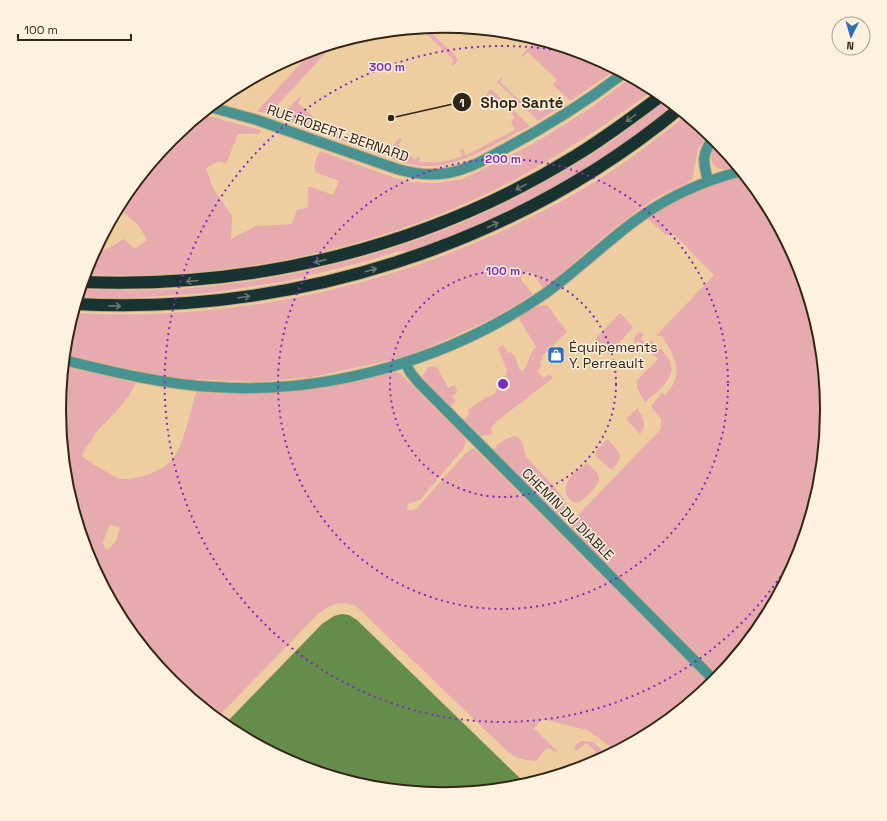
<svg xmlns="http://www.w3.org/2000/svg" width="887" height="821" viewBox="0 0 887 821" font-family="'Space Grotesk',sans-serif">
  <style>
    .green { fill: #e7abaf; fill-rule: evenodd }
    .water { fill: #648d4b }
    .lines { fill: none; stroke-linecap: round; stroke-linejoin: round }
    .minor-casing { stroke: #c8ab85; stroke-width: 12 }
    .highway-casing { stroke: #c8ab85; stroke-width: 14 }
    .minor { stroke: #489291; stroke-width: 10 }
    .highway { stroke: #193333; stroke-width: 12 }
    .oneway { stroke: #6a7670 }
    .ring { fill: none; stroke: #7b2cbf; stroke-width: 2; stroke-dasharray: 2 4 }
    .labels { text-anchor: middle; stroke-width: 3; stroke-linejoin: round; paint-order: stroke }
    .street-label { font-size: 14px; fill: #322514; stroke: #fff1e0 }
    .poi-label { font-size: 14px; fill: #322514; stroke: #fff1e0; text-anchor: start }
    .rim { fill: none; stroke: #322514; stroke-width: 2 }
    .centre { fill: #7b2cbf; stroke: #fff1e0; stroke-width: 2 }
    .ring-label { font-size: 12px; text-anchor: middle; font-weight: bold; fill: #7b2cbf; stroke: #fff1e0; stroke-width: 3; stroke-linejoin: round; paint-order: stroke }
    .leader { fill: none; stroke: #322514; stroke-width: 1.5 }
    .callout-dot { fill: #322514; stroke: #fff1e0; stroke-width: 1.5 }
    .mark-label { font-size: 12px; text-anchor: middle; font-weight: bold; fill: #fff }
    .callout-label { font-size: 15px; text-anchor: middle; font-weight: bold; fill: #322514; stroke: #fff1e0; stroke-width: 3; stroke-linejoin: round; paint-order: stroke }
  </style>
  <rect width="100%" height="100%" fill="#eecda1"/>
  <path class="green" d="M420 28H426L455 55 457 59V62L453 66 451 65 454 60Z
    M537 39 551 43 548 48 552 44 567 48 563 53 568 48 583 53 579 58 584 53 591 55 613 67 611 73 570 101 553 85 557 80 528 52 523 57 521 56Z
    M335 43 269 114 257 111 313 50Z
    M502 77 503 78 500 82 530 110 535 106 538 111 542 112 555 99 562 106 538 121 497 82Z
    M632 77 655 89C600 129 544 167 482 196 360 253 220 281 85 274L88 263 93 254H98L124 239 135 249 147 240 139 226 118 207 124 197 172 138 201 114 261 130 259 134H238L226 164 219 161 206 168 213 188 232 216 231 239 256 226 292 224 297 210 308 207V187H312L333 195 339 181 315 172C313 164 317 158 320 151L395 178 410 182 437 183 463 179 527 147 548 135 592 107Z
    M491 89 530 126C517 133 504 139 492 146 455 165 432 173 392 159 390 153 394 142 399 138L402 140 398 145 415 160 420 156 419 162C435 163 448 162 463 156L460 151 463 149 466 155 515 130 511 122 515 117 490 94 485 98 484 97Z
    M299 97 301 98 298 103 329 132 334 128 336 129 334 135 378 150 380 144 381 145 379 153H376L289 121 287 118V110Z
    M667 99 674 105 602 159 541 195 472 228 412 251H399L371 260 288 281 209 293 115 299 78 297 81 289C220 298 380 265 505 203 540 186 576 165 609 143 629 129 648 114 667 99Z
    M687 115 709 134 698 149 693 177 691 181C677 188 663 193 650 202 612 227 579 260 543 288L533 273 526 272 522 274 521 280 533 294 494 318 423 350 400 358 313 377 254 382 175 378 119 367 65 354 66 335 73 313C255 323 437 277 593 183 626 163 656 139 687 115Z
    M717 141 738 166C733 167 727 170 722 169 706 167 711 150 717 141Z
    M746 176 763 197 799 264 821 336 828 411 821 486 799 558 763 624 720 677 571 528 573 520 661 429V419L651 406 662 393 665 395C686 374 674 356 662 336H656L714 275 675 235H666L648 219C675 198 713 184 746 176Z
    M546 305 548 306 567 332 542 356 543 359 540 362 542 365 537 371 544 378 549 374 553 378 497 421 491 428 492 434 481 436 464 420 469 414 468 410 485 398 494 394 506 375 507 370 498 348 503 345 508 353 511 352 515 356 519 369 523 371C530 363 527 355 536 347L518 317 538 306Z
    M620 313 633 327 609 354 595 339Z
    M641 332 644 335 641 339 647 344 651 340C658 347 666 353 670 362 677 378 656 393 645 402L637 388V380L658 359 638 341 635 344C633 339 635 333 641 332Z
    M63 366 135 383C130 400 108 420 95 433 93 442 84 447 82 456 87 461 115 478 122 479 139 480 168 470 176 454 185 438 191 410 196 392 237 395 278 395 318 388 345 384 370 377 396 372L401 374 464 437 466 441 464 448 420 500 408 504 407 510H413L417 508 466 453 471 449H475L712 686 657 730 616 752 599 738 587 730 546 720H542L534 728 559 753 548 748C542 751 541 756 536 761 525 760 517 759 508 752L356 606C339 600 331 604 318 614L216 719 171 682 124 624 88 557 66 485 59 410ZM110 525 120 527 116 541 108 550 104 548 103 541Z
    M432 366 437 367 448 388 454 385 456 388 457 392 452 396 456 401 450 407 422 377 428 367Z
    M637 408C643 417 648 425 640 434L626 419Z
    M515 436C526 440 522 452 528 459 534 467 579 506 567 515 564 517 561 517 558 516L494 450C498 442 507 438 515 436Z
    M607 439C618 450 627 456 612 469H610L595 455 597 450Z
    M587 463C591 467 600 473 599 480 598 486 582 504 575 503 572 502 570 499 568 497 559 484 577 470 587 463Z
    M582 741 593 742 609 756 607 757 601 752 591 762H588L596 752 586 743 577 751 574 748C576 744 578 742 582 741Z"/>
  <path class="water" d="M342 614 349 615 357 620 527 785 518 788 443 795 368 788 296 766 230 730 224 725 322 624 334 616Z"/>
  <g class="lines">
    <defs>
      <path id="minor" d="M210 107 257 120 397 169C414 174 430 176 448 173 469 169 488 158 506 148 548 126 587 101 624 73
        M708 181C703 162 701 154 714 137
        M64 360C113 372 162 384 213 387 329 395 451 359 546 293 576 271 603 245 632 223 665 198 702 181 742 171
        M405 362 410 372 418 382 716 682"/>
      <path id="highway" d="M82 282C255 289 428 247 575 156 605 138 634 116 662 95
        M76 304C293 315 511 247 679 109"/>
    </defs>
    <use href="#minor" class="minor-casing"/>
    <use href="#highway" class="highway-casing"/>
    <use href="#minor" class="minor"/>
    <use href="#highway" class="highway"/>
  </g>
  <defs><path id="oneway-shaft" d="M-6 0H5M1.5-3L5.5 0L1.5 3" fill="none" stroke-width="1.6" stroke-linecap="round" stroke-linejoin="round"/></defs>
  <g class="oneway">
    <use href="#oneway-shaft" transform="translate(631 118) rotate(144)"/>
    <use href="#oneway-shaft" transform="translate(521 187) rotate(153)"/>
    <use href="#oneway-shaft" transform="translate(493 225) rotate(-25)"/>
    <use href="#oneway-shaft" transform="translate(320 261) rotate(167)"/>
    <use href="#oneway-shaft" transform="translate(371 270) rotate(-16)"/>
    <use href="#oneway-shaft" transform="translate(192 281) rotate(175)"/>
    <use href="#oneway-shaft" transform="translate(244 297) rotate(-8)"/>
    <use href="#oneway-shaft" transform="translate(115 306) rotate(1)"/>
  </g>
  <g class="ring">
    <circle cx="503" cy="384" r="113"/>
    <circle cx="503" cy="384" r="225"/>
    <path d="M805 535A338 338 0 1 1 599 60"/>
  </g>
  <defs>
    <symbol id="shop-square" viewBox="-11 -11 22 22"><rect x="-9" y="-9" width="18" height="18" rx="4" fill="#296ebf" stroke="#fff1e0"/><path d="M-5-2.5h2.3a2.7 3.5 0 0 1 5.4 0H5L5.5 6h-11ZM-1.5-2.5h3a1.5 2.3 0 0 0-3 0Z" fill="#fff"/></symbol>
  </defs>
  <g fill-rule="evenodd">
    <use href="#shop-square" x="546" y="345" width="20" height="20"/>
  </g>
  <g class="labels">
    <g class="street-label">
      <text transform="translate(338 133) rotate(19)" y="5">RUE ROBERT-BERNARD</text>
      <text transform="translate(568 514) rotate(45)" y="5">CHEMIN DU DIABLE</text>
    </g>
    <g class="poi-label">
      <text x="569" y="352">Équipements<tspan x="569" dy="16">Y. Perreault</tspan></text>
    </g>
  </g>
  <path d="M0 0H887V821H0ZM66 410a377 377 0 1 1 754 0a377 377 0 1 1-754 0Z" fill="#fff1e0" fill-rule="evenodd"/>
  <path class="rim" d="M66 410a377 377 0 1 1 754 0a377 377 0 1 1-754 0Z"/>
  <circle cx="503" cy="384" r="6" class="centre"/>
  <g class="ring-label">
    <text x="387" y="71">300 m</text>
    <text x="503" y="163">200 m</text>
    <text x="503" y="275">100 m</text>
  </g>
  <path class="leader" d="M391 118L462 102"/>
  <g class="callout-dot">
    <circle cx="391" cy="118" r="4"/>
    <circle cx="462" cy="102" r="10"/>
  </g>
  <g class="mark-label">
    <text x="462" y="107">1</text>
  </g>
  <g class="callout-label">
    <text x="522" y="108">Shop Santé</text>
  </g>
  <g transform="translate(851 36) rotate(185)"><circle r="19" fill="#fff1e0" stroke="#ad9f8e"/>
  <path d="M0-3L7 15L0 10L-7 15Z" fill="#296ebf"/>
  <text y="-6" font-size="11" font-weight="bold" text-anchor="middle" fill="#322514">N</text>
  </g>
  <path d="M18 34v6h113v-6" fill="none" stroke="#322514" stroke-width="2"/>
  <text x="24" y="34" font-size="12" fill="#322514" stroke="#fff1e0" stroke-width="3" paint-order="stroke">100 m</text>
</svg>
